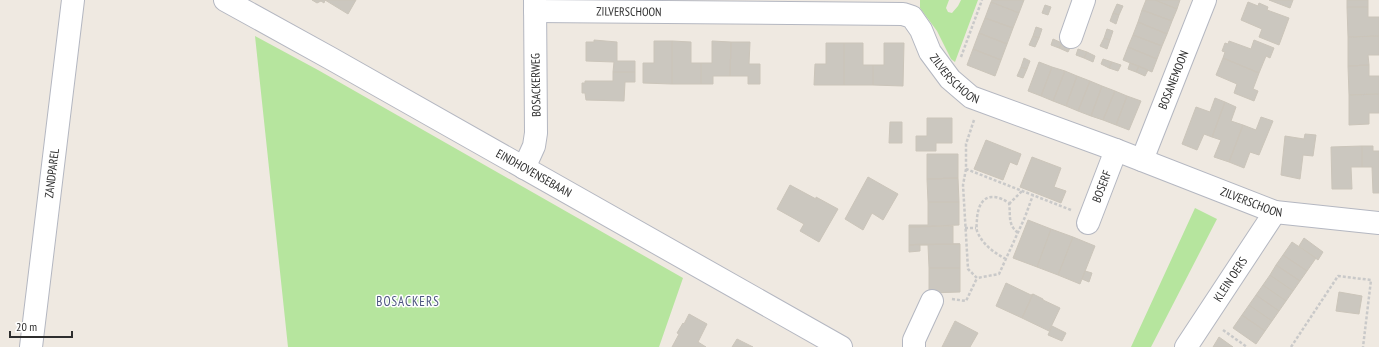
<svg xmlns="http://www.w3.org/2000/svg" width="1379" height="347" viewBox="0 0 1379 347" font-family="'PT Sans Narrow',sans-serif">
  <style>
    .green { fill: #b6e59e }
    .building { fill: #cbc7bf; stroke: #cbc5ba }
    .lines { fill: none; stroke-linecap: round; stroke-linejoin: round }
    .minor-casing { stroke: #b4b7c1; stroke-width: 24 }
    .path { stroke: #c9c9c9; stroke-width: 2.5; stroke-dasharray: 3 2; stroke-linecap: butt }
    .minor { stroke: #fff; stroke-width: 22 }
    .labels { text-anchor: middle; stroke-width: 3; stroke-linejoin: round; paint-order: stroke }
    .street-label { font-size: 12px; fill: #2e2e2e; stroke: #fff }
    .neighbourhood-label { font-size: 13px; letter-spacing: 1px; fill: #4d5680; stroke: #fff }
  </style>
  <rect width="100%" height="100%" fill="#efe9e1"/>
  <path class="green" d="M920 0H949L946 8 948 12 952 13 958 6 961 0H978L955 62 951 59 937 31 920 8Z
    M255 36 318 70 683 278 659 347H288Z
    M1195 208 1217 219 1151 347H1131Z"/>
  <path class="building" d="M312 0H356L348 14 325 0 324 3 321 1 317 3Z
    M992 0H1024L1019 13 991 2Z
    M1146 0H1155L1177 9 1172 21 1142 10Z
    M1155 0H1180L1177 9Z
    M1269 0H1293L1290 8Z
    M1347 0H1368V7H1347Z
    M991 2 1019 13 1013 28 985 18Z
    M1248 2 1258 6 1259 3 1268 7 1267 10 1289 18 1279 45 1259 37 1262 29 1241 20Z
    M1117 4 1123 6 1119 15 1113 13Z
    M1045 5 1051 7 1048 15 1042 13Z
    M1347 7H1368V17H1379V36L1348 37Z
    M1142 10 1172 21 1167 34 1138 22Z
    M1113 13 1119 15 1116 24 1110 21Z
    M985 18 1013 28 1007 44 979 33Z
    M1138 22 1167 34 1162 46 1133 35Z
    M1036 27 1042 29 1039 38 1033 36Z
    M1107 29 1113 31 1110 40 1104 38Z
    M979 33 1007 44 1001 60 973 49Z
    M1133 35 1162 46 1157 59 1128 47Z
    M1033 36 1039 38 1035 47 1029 45Z
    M1379 36V55H1368L1369 65 1348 66V37Z
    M1104 38 1110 40 1107 49 1100 46Z
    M1053 39 1062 43 1059 48 1051 45Z
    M594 40 617 42V61H635V72H613L614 62 586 61V42H594Z
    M1254 40 1274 48 1270 58 1266 56 1259 73 1223 58 1225 52 1222 51 1225 43 1228 44 1229 41 1251 49Z
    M654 41H672V84L643 83V63H654Z
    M672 41 691 42V63H701V84H672Z
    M712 41 731 42 730 76H713V84H701V63H712Z
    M731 42H750L749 64H760V84H748V76H730Z
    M826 43H844V85H814L815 64H826Z
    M844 43H863V65H873V85H844Z
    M884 43H904L903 86 873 85V65H884Z
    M1062 43 1071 46 1068 52 1059 48Z
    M1128 47 1157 59 1152 72 1123 60Z
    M973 49 1001 60 995 76 967 65Z
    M1078 49 1087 52 1084 58 1076 55Z
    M1087 52 1095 56 1093 62 1084 58Z
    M1024 58 1030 61 1027 69 1021 67Z
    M1223 58 1259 73 1253 89 1258 91 1254 101 1234 93 1237 84 1216 75Z
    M1103 59 1112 62 1109 68 1101 64Z
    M1039 62 1052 67 1041 96 1028 91Z
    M1112 62 1121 65 1118 71 1109 68Z
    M1130 63 1139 66 1136 72 1128 69Z
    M1369 65V76H1379V94L1349 95 1348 66Z
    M1139 66 1148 70 1145 76 1136 72Z
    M1021 67 1027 69 1023 78 1017 76Z
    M1052 67 1065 71 1053 101 1041 96Z
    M1065 71 1077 76 1066 106 1053 101Z
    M613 72H635V82H625L624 101 586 100 585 93H582V83H585V81H613Z
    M1077 76 1090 81 1078 111 1066 106Z
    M1090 81 1102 86 1091 116 1078 111Z
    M1102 86 1115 91 1103 120 1091 116Z
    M1115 91 1127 96 1116 125 1103 120Z
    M1379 94V113H1369V124L1349 125V95Z
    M1127 96 1141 101 1129 130 1116 125Z
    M1215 98 1225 102 1212 137 1204 134 1197 150 1182 144 1196 107 1210 112Z
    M1225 102 1236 107 1231 121 1243 125 1229 162 1214 157 1221 140 1212 137Z
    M1261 117 1273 121 1259 155 1250 152 1244 168 1229 162 1243 125 1256 130Z
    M927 118H952V143H936V151H916V136H927Z
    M890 122H902V143H889Z
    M1305 134 1316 135 1313 156 1303 155 1300 179 1281 175 1285 136 1304 139Z
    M986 140 1021 154 1017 165 1010 162 1003 180 974 169Z
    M1362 146H1373V151H1379V193H1373L1372 167H1362Z
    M1362 146V167H1351L1352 189H1332L1331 147Z
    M927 154H958V178L927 179Z
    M1032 157 1061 168 1054 187 1066 191 1061 203 1020 187Z
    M868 177 898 194 883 220 872 213 863 230 845 219Z
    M958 178 959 202H928L927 179Z
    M790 185 816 199V197L838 209 819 242 800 231 804 224 777 209Z
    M928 202H959V225L909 227V225H928Z
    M1028 220 1051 229 1037 267 1013 258Z
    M953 226V244H960L909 245V227Z
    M1051 229 1073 237 1058 275 1037 267Z
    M1073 237 1095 246 1080 284 1058 275Z
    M1304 238 1323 252 1318 260 1299 246Z
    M1292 242 1316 258 1307 271 1283 255Z
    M920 244V251L909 252V245Z
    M920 244H960V268H929L928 245H919Z
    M1283 255 1307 271 1300 281 1276 265Z
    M1276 265 1300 281 1293 291 1270 275Z
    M929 268H960V292L929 293Z
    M1085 271 1092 273 1089 282 1082 279Z
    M1270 275 1293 291 1286 301 1263 285Z
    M1006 283 1031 295 1033 294 1022 318 996 306Z
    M1263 285 1286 301 1279 311 1256 295Z
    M1339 292 1362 296 1359 314 1336 311Z
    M1033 294 1043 299V300L1060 308 1049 331 1022 318Z
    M1256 295 1279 311 1272 321 1249 305Z
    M1249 305 1272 321 1265 331 1242 315Z
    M689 314 707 324 698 342 706 347H672L679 334 677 333 683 323 684 324Z
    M1242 315 1265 331 1256 344 1233 328Z
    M955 321 978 333 970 347H942Z
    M1052 326 1066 333 1062 341 1048 335Z
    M1219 337 1233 347H1213Z
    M737 339 753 347H732Z"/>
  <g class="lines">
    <defs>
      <g id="minor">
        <path id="s1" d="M225 0 330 58 841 347"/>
        <path id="s2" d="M535 11 903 14 912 17 921 30 930 52 950 79 971 97 1116 150 1275 212 1379 223"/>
        <path d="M1071 37 1084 0"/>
        <path id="s3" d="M1142 160 1205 0"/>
        <path d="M524 168 534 146 536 133 535 0"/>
        <path id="s4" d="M1088 223 1116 150"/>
        <path id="s5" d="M31 347 73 0"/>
        <path d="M914 347V340L932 301"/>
        <path id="s6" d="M1186 347 1275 212"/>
      </g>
    </defs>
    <use href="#minor" class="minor-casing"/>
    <path class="path" d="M961 57 982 0
      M974 120 966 144V169L1071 210
      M966 169 963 185 968 269 977 278 999 274 1025 217 1033 195
      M1009 204 1022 191
      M965 228H976
      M1006 259C994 253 982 244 977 231 976 227 977 222 977 218 979 197 991 191 1009 203 1011 215 1007 224 1018 233
      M952 299 966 301 977 278
      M1223 330 1247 347
      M1291 347 1338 276 1371 280 1363 347"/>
    <use href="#minor" class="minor"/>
  </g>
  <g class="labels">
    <g class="street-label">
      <text dy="4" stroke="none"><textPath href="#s2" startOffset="94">ZILVERSCHOON</textPath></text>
      <text dy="4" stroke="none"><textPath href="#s2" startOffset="454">ZILVERSCHOON</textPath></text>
      <text dy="4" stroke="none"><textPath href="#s3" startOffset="86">BOSANEMOON</textPath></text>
      <text transform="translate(536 85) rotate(-91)" y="4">BOSACKERWEG</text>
      <text dy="4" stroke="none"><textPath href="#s1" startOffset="354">EINDHOVENSEBAAN</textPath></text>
      <text dy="4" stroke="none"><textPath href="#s5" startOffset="175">ZANDPAREL</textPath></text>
      <text dy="4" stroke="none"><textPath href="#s4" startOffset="39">BOSERF</textPath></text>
      <text dy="4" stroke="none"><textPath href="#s2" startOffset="778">ZILVERSCHOON</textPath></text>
      <text dy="4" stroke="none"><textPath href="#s6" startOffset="81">KLEIN OERS</textPath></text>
    </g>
    <g class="neighbourhood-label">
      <text x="408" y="306">BOSACKERS</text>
    </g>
  </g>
  <path d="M10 331v6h62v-6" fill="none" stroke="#2e2e2e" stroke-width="2"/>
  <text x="16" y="331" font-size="12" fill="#2e2e2e" stroke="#ffffff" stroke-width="3" paint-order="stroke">20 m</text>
</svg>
